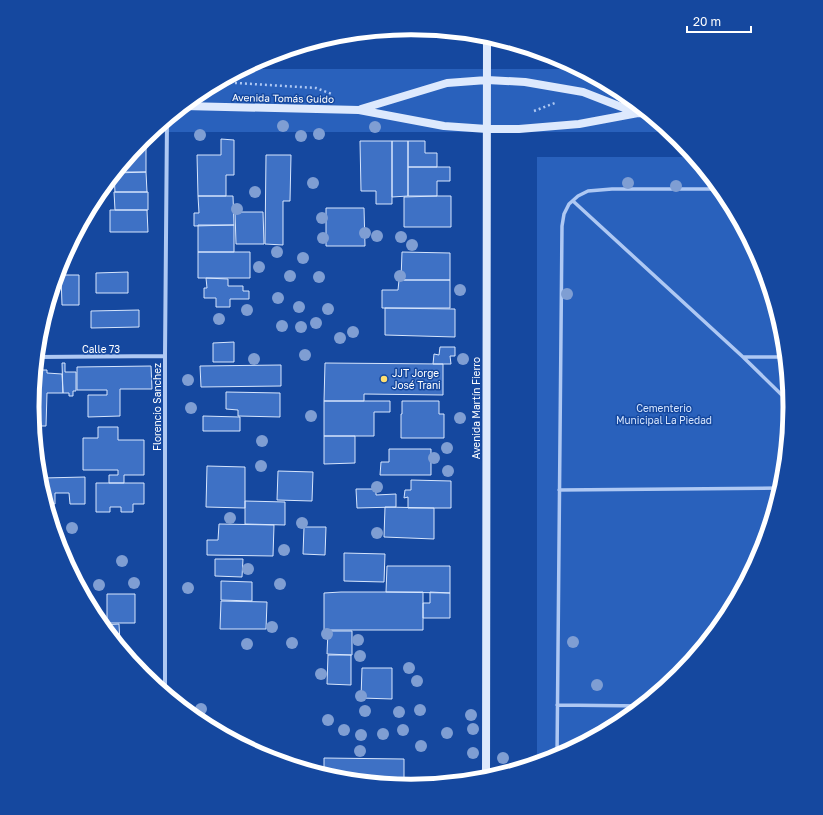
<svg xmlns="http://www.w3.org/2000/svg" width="823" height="815" viewBox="0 0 823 815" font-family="'Golos Text',sans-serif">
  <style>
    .green { fill: #2961bc }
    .building { fill: #3e71c5; stroke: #d6e5fd }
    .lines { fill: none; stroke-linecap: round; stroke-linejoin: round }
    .path { stroke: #aec8f3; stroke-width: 2.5; stroke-dasharray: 2 3; stroke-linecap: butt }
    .pedestrian { stroke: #aec8f3; stroke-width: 3.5 }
    .minor { stroke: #aec8f3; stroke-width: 4 }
    .secondary { stroke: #dde9fd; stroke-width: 8 }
    .tree { fill: #7f9ed3 }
    .poi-dot { fill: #ffdf70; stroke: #15489f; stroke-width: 1.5 }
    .labels { text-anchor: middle; stroke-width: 3; stroke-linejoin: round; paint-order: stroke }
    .street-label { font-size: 10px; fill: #fff; stroke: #15489f }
    .poi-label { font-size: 10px; fill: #fff; stroke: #15489f; text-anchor: start }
    .park-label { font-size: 10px; fill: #d6e5fd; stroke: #15489f }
    .rim { fill: none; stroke: #fff; stroke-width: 5 }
  </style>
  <rect width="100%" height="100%" fill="#15489f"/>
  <path class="green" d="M243 69H579L623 92 671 132H152L201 92Z
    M537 157H695L727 197 762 262 784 334 791 408 784 482 762 553 727 619 680 676 622 723 557 758 537 764Z"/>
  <path class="building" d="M146 137V172H116L143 139Z
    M221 139 234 140V175H226V196H198L197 155H221Z
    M360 141H392V204H376V191H361Z
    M392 141H408V196L392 197Z
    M408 141H425V153H437V167H408Z
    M266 155H291L290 201H283V245L265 244Z
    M408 167H450V181H437V196H408Z
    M146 172 147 192H115L114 175 116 173Z
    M114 192H148V210H115Z
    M198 196H233L234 225 194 226V213H199Z
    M437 196H451V227H404V197Z
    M326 208H364L365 246H326Z
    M110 210H147L148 232H110Z
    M235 212H263L264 244H236Z
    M198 225H234V252H198Z
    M198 252H250V278H198Z
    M402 252 450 253V280H401Z
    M128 272V293H96V273Z
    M61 275H79V305H62Z
    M206 278 228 279V286H243V291H249V299H230V307H216V298H204V288H207Z
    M399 280H450V308H382V290H398Z
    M385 308 455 309V337L385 335Z
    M139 310V327L91 328V311Z
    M234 342V362H213V343Z
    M440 347H455V356H450L451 364H433L434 354 439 355Z
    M62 363H65V372H76V391H73V396H69V393H63Z
    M325 363 443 364V395L364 394V401H324Z
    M281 365V386L201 387 200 366Z
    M151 366 152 389H120V416L88 417V395H107V390H77V367Z
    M36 370H47V373L62 374 63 393H47L46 426H34L32 407Z
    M226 392 280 393V417L238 416V410L226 409Z
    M324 401H390V412H374V436H324Z
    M402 401H439V414H444V438H401V414H402Z
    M203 416 240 417V431H203Z
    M98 427H118V440H144V475H124V483H109V475H118V470H83V438H98Z
    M324 436H355V463L324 464Z
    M389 449H431V475H380L381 462H389Z
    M207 466 245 467V508L206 507Z
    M278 471 313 472 312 501 277 500Z
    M85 477V504H70L69 493H55V504H46L44 496 43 478Z
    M411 480 451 481V508H408V497L404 498 405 490H411Z
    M96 483H144V504H133V512H121V507H110V512H96Z
    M356 489H376V495L396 494V507L357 508Z
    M245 501 285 502V525L245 524Z
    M385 507 434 508V539L384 537Z
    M219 524 274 525 273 556 207 555V540H218Z
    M304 527H326L325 555 303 554Z
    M344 553 385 554 384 582 344 581Z
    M215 559H243L242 577 215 576Z
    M387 566H450V593L386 592Z
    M221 581 252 582V601L221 600Z
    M341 592H423V630H324V593Z
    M430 592 450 593V618H423V603H430Z
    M107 594H135V623H107Z
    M221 601 267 602 266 629H220Z
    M119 624 120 643H116L101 625Z
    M328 631H352V655L327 654Z
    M328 655H351V685L327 684Z
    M362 668H392V699L361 698Z
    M324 758 404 759V786L337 780 324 776Z"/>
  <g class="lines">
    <path class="path" d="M220 82 316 88 332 94
      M534 111 555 103"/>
    <path class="pedestrian" d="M573 201 743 357 791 404
      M743 357H786
      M559 490 782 488
      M557 705 643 706
      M557 758 562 226 564 214 569 204 578 196 588 191 612 189H721"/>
    <path class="minor" d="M37 357 165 356
      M165 694V356L167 120"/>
    <path class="secondary" d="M184 106 359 110 444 126 487 129H519L579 124 638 113 649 114
      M361 109 447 83 487 80 525 82 583 92 637 113
      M486 779 487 36"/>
  </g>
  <g class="tree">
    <circle cx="283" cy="126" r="6"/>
    <circle cx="375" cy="127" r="6"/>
    <circle cx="319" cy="134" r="6"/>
    <circle cx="200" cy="135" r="6"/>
    <circle cx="301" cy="136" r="6"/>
    <circle cx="313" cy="183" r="6"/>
    <circle cx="628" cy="183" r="6"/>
    <circle cx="676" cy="186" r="6"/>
    <circle cx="255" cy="192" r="6"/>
    <circle cx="237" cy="209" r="6"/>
    <circle cx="322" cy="218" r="6"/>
    <circle cx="365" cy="233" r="6"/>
    <circle cx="377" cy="236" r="6"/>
    <circle cx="401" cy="237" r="6"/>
    <circle cx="323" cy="238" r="6"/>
    <circle cx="412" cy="245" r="6"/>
    <circle cx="277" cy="252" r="6"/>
    <circle cx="303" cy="258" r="6"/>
    <circle cx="259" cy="267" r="6"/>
    <circle cx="290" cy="276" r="6"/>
    <circle cx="400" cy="276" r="6"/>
    <circle cx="319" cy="277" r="6"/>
    <circle cx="460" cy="290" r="6"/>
    <circle cx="567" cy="294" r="6"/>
    <circle cx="278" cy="298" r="6"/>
    <circle cx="299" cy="307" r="6"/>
    <circle cx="328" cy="309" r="6"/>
    <circle cx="247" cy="310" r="6"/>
    <circle cx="219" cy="319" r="6"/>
    <circle cx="316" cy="323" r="6"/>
    <circle cx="282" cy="326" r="6"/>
    <circle cx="301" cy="327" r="6"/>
    <circle cx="353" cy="332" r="6"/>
    <circle cx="340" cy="338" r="6"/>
    <circle cx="305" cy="355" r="6"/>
    <circle cx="254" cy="359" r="6"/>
    <circle cx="463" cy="359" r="6"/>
    <circle cx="188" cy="380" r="6"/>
    <circle cx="191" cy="408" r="6"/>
    <circle cx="311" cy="416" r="6"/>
    <circle cx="460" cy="418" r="6"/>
    <circle cx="262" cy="441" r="6"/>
    <circle cx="447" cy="448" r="6"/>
    <circle cx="434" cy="458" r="6"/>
    <circle cx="261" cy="466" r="6"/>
    <circle cx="448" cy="471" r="6"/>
    <circle cx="377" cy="487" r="6"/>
    <circle cx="230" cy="518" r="6"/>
    <circle cx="302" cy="523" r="6"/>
    <circle cx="72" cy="528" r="6"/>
    <circle cx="377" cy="533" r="6"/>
    <circle cx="284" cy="550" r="6"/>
    <circle cx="122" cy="561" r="6"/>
    <circle cx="248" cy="569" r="6"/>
    <circle cx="134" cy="583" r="6"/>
    <circle cx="280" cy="584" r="6"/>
    <circle cx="99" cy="585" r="6"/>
    <circle cx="188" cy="588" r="6"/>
    <circle cx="272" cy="627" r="6"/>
    <circle cx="327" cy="634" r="6"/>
    <circle cx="358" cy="640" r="6"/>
    <circle cx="573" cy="642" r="6"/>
    <circle cx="292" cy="643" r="6"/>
    <circle cx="247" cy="644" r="6"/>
    <circle cx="360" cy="656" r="6"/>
    <circle cx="409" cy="668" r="6"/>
    <circle cx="321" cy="674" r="6"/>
    <circle cx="417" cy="681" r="6"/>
    <circle cx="597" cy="685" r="6"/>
    <circle cx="361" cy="696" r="6"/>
    <circle cx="201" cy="709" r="6"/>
    <circle cx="420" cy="710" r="6"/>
    <circle cx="365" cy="711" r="6"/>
    <circle cx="399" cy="712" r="6"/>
    <circle cx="471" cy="715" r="6"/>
    <circle cx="328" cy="720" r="6"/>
    <circle cx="473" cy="729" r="6"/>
    <circle cx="344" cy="730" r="6"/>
    <circle cx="403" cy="730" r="6"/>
    <circle cx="447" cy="733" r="6"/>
    <circle cx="383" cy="734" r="6"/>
    <circle cx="361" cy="735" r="6"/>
    <circle cx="421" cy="746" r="6"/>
    <circle cx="360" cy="751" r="6"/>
    <circle cx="473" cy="753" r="6"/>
    <circle cx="503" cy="758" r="6"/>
  </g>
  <circle class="poi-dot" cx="384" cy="379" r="4"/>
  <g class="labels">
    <g class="street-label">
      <text transform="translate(283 98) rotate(1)" y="4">Avenida Tomás Guido</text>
      <text x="101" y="353">Calle 73</text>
      <text transform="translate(157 407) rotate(-90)" y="4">Florencio Sanchez</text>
      <text transform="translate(476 408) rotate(-90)" y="4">Avenida Martín Fierro</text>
    </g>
    <g class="poi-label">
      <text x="392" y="377">JJT Jorge<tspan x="392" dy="12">José Trani</tspan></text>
    </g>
    <g class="park-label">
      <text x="664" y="412">Cementerio<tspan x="664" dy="12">Municipal La Piedad</tspan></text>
    </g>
  </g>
  <path d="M0 0H823V815H0ZM39 407a372 372 0 1 1 744 0a372 372 0 1 1-744 0Z" fill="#15489f" fill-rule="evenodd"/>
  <path class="rim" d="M39 407a372 372 0 1 1 744 0a372 372 0 1 1-744 0Z"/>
  <path d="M687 26v6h64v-6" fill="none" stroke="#ffffff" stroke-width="2"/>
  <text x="693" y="26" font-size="12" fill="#ffffff" stroke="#15489f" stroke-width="3" paint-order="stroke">20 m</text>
</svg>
